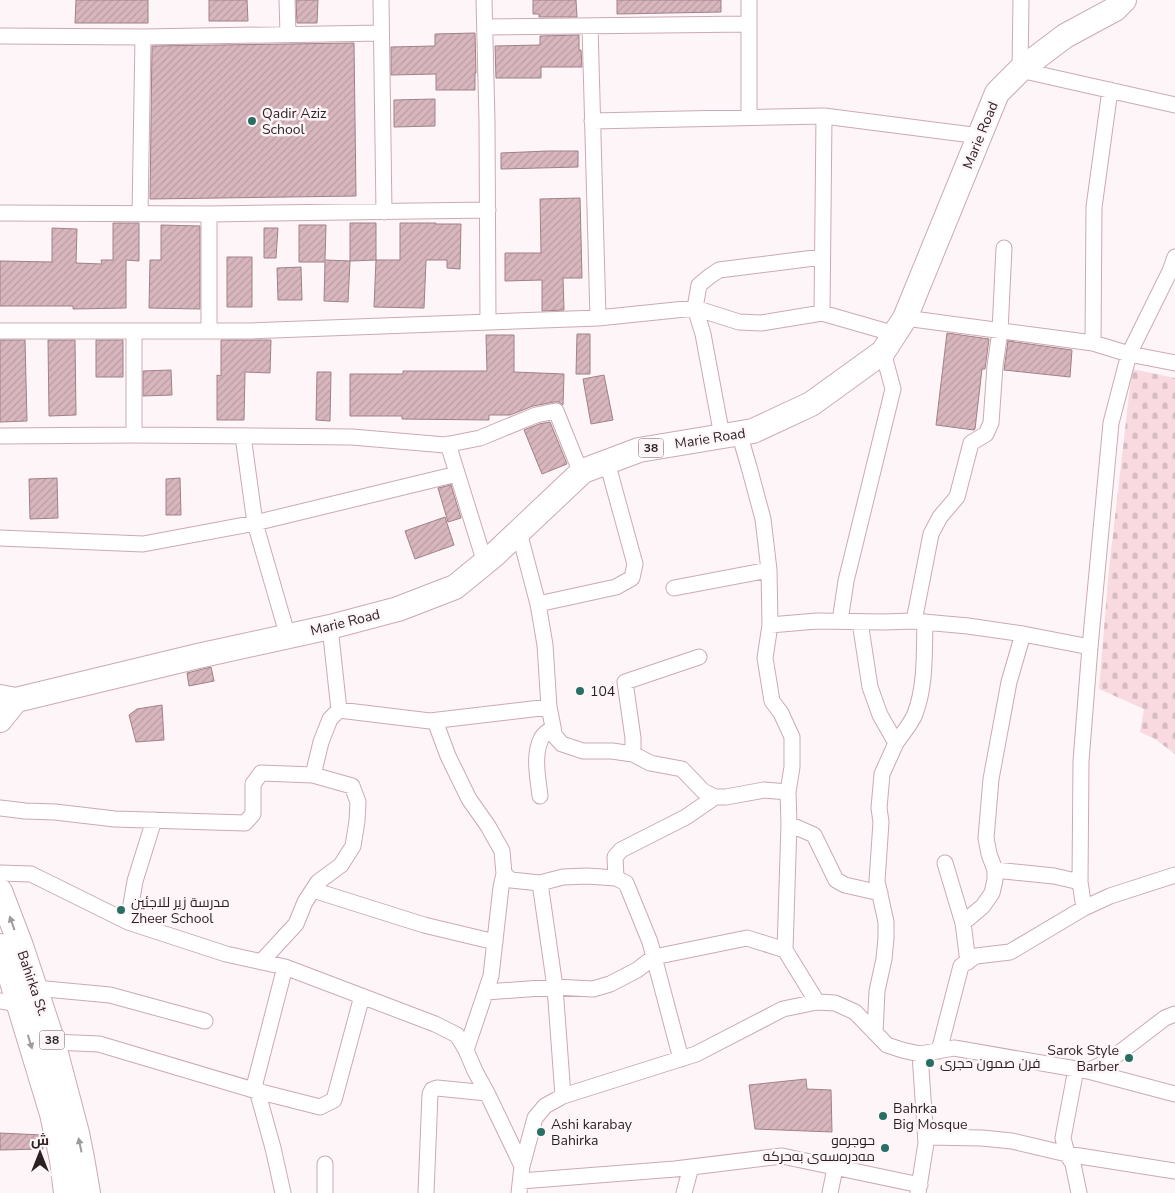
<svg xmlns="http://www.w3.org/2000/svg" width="1175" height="1193" viewBox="0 0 1175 1193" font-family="'Nunito Sans',Cairo,sans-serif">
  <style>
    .cemetery { fill: url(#cemetery-stones) }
    .building { fill: url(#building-hatch); stroke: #a18188 }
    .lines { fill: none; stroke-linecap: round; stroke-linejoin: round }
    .minor-casing { stroke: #ccaab2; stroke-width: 17 }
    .primary-casing { stroke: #ccaab2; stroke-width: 26 }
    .minor { stroke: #fff; stroke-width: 15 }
    .primary { stroke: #fff; stroke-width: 24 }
    .oneway { fill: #a09a9c }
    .poi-dot { fill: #276e65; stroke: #fdf5f7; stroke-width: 2 }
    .labels { text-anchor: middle; stroke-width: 5; stroke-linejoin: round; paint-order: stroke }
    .shield { fill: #fdf5f7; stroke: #6a5f62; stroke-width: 1 }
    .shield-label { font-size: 12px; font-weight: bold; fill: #2b1f22 }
    .poi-label { font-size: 14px; fill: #2b1f22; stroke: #fdf5f7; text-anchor: start }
    .street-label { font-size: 14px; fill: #2b1f22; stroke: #fdf5f7 }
  </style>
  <defs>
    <pattern id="cemetery-stones" width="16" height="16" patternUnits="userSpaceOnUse" patternTransform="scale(1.25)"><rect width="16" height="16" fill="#f9dae1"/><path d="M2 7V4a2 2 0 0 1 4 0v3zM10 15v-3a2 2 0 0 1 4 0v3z" fill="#d6bbc1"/></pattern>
    <pattern id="building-hatch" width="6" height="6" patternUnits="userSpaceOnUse" patternTransform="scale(1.25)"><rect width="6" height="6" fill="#d8b6be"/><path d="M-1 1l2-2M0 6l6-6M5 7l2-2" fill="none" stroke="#ba9ca3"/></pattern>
  </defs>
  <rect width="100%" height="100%" fill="#fdf5f7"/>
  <path class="cemetery" d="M1132 369 1175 378V754L1155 739 1140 732 1144 709 1099 689 1109 569Z"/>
  <path class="building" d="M76 0H148V23H75Z
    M209 0H247L248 21H209Z
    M296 0H318L317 23H297Z
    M533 0H576L577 17H539V14H533Z
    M617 0H721V12L617 14Z
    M475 33 476 73H475V90H436V74L391 75V47L435 46V34Z
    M579 35V50H581L582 67H541V78H496L495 46 540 45V36Z
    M354 43 356 196 150 199 152 46Z
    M435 99V126L394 127V100Z
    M548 151H578V167L501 169V153Z
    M580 198 582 278H563L564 310 542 311V280L505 281V253H541L540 199Z
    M113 223H139V261L126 260V308L73 309V306H0V261L52 262V228L77 229 76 263 102 264 101 260H113Z
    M350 223H376V260L350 261Z
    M400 223H436V224H461L460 269 447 268V260H426L424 308 374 307 376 260H400Z
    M161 225 200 226V309L149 308 150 260H161Z
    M299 225H326L325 260 350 261 348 302 324 301 325 262H299Z
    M264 228H278L276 258H264Z
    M227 257H252V307H227Z
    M301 267 302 300H278L277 268Z
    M947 333 989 339 985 369H982L975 429 974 430 936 425Z
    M577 334H590V374H576Z
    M486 335H514V372L564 374 563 405 559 402H554L533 406 510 415H489V420L402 419V416H350V374H403V371H487Z
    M0 340H25L27 421 0 422Z
    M48 340H75L76 415 49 416Z
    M96 340H123V377H96Z
    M221 340H271L270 373 245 372 244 420H217V375L221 376Z
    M1008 341 1072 350 1070 377 1004 370Z
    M171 370 172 395 143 396V371Z
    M317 372H331L330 421 316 420Z
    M604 375 613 420 591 424 583 379Z
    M550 422 567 464 542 474 524 430 539 424Z
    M57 478 58 518 30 519 29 479Z
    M180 478 181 515H166V479Z
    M451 485 461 518 448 522 438 488Z
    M445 517 454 545 415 559 405 531Z
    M211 667 214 681 189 686 187 673Z
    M162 705 164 740 136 742 129 715 137 709Z
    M806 1079 807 1089 831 1090 832 1132 755 1129 749 1085Z
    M0 1133 42 1135 43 1149 0 1150Z"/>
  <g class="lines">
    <defs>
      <path id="minor" d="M287 0 288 34
        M381 0 384 212
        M484 0 487 121 488 322
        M749 0V117
        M1021 0 1020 70 1175 105
        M590 26 598 318
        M485 27 749 24
        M0 36 143 37 381 33
        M592 121 824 116 980 136
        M0 213 209 214 488 210
        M140 214 143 37
        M822 313 824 116
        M905 318 1093 343 1129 354 1175 363
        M0 331H250L598 318 695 308 739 322 761 323 822 313 895 334
        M134 331V435
        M209 331V214
        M1093 343 1094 207 1110 90
        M739 433 749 467 763 519 769 570 770 625 765 658 772 701 781 713 792 737V767L788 792 789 824 785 950 817 1002
        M0 436 134 435 352 437 445 445 480 438 536 415 556 411 581 473
        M243 436 255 523 288 637
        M722 436 703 334 695 308 699 285 710 276 719 270 822 257
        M448 444 485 563
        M519 532 538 604 545 645 549 707 553 727 554 735 562 744 583 751H612L633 754 650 763 682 769 703 791 715 797H726L764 790 788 792
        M0 538 143 544 255 523 457 474
        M674 588 769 570
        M538 604 616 587 632 578 635 564 607 462
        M840 621 846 581 893 389 883 352
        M914 621 931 534 940 517 957 497 971 443 986 434 991 423 995 366 1000 331 1004 248
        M860 622 870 687 880 715 896 743 882 774 879 808 881 822 877 881 886 922V938L884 959 877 991 875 1033
        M770 625 817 621 884 622 913 621 968 626 1023 634 1090 647
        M339 710 430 721 549 707
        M435 721 448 756 469 799 488 826 502 851 504 874 511 880 540 883 563 877 587 876 616 878 626 883 650 942 681 1059
        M896 743C902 734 911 724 915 714 926 685 924 652 925 622
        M633 754V738L625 682 699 657
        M313 775 321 742 330 719 339 710 330 627
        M540 796C538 778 533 756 541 739 543 734 549 731 553 727
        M0 808 25 811 55 812 115 819 245 823 253 814V784L261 773 313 775 352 786 358 802 357 821 353 846 341 865 318 882 305 902 296 924 261 962
        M789 824 814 835 836 880 845 885 880 893
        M945 863 963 923 968 962
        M995 870 1054 876 1080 882
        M0 873 31 874 128 922 226 954 285 967 435 1024 457 1035 466 1050 475 1071 487 1093 522 1166
        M616 878 615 857 621 850 686 817 715 797
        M540 883 555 987 563 1096
        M313 890 424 925 495 942
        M1084 908 1080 882 1081 761 1090 647 1111 423 1129 354 1170 271 1175 257
        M128 922 135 881 154 820
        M963 923 983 906 992 893 995 880V870L989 854 986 838 991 779 1009 682 1023 634
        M35 988 110 995 205 1021
        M486 992 555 987 593 989 610 984 637 970 654 957 747 938 785 950
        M0 1001 18 1004
        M53 1042 99 1044 257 1091 320 1107 334 1100 362 996
        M466 1050 491 976 501 887 504 874
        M939 1051 961 966 976 956 1010 952 1084 908 1110 896 1175 875
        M1076 1069 1063 1138 1067 1154 1073 1164 1079 1193
        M1088 1071 1175 1094
        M926 1137 982 1138 1012 1141 1067 1154 1175 1171
        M325 1164V1193
        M521 1181 675 1169 782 1156 920 1185
        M283 1193 273 1148 255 1083 285 967
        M426 1193 430 1094 432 1090 437 1088 487 1093
        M519 1193 522 1166 535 1118 545 1106 563 1096 696 1054 783 1009 817 1002 835 1003 855 1012 887 1045 902 1050 920 1054 954 1048 1088 1071 1110 1060 1165 1018 1175 1014
        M684 1193 691 1167
        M830 1193 835 1168
        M918 1193 926 1143 920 1054"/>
      <path id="primary" d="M0 697 16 700 198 656 330 627 398 609 455 587 493 556 583 471 639 450 753 431 811 404 883 352 905 318 997 93 1020 70 1065 36 1115 9 1124 0
        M0 720 16 700
        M0 891 21 946 53 1042 77 1133 82 1158 88 1193
        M0 946 6 962 52 1114 62 1160 66 1193"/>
    </defs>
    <use href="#minor" class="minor-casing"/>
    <use href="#primary" class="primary-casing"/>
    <use href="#minor" class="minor"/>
    <use href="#primary" class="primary"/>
  </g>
  <defs><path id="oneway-solid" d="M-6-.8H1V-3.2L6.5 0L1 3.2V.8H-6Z" transform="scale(1.25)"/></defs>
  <g class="oneway">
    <use href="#oneway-solid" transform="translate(12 923) rotate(-110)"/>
    <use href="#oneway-solid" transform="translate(30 1042) rotate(73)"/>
    <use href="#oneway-solid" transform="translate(80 1145) rotate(-102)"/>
  </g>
  <g class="poi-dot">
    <circle cx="252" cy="121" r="5"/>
    <circle cx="580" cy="691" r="5"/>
    <circle cx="121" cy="910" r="5"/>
    <circle cx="1129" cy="1058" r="5"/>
    <circle cx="930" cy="1063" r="5"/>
    <circle cx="883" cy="1116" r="5"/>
    <circle cx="541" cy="1132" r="5"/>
    <circle cx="885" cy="1148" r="5"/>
  </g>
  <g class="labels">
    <g class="shield">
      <rect x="638.5" y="438.5" width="25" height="19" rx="4"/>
      <rect x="39.5" y="1030.5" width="25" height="19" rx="4"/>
    </g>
    <g class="shield-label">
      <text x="651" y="452">38</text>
      <text x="52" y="1044">38</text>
    </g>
    <g class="poi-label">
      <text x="262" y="118">Qadir Aziz<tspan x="262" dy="16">School</tspan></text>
      <text x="590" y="696">104</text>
      <text x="131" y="907">مدرسة زير للاجئين<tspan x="131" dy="16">Zheer School</tspan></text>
      <text x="1119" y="1055" text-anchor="end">Sarok Style<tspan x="1119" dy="16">Barber</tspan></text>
      <text x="940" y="1068">فرن صمون حجری</text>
      <text x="893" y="1113">Bahrka<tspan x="893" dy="16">Big Mosque</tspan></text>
      <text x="551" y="1129">Ashi karabay<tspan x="551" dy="16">Bahirka</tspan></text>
      <text x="875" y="1145" text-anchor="end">حوجره‌و<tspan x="875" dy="16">مه‌دره‌سه‌ی به‌حرکه</tspan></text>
    </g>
    <g class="street-label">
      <text transform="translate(980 135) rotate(-68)" y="5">Marie Road</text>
      <text transform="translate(710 438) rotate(-9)" y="5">Marie Road</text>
      <text transform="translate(345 622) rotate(-14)" y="5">Marie Road</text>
      <text transform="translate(33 983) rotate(71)" y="5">Bahirka St.</text>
    </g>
  </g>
  <g transform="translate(40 1153)" stroke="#fdf5f7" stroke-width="4" paint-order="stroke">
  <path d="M0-4L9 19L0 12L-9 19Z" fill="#2b1f22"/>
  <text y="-8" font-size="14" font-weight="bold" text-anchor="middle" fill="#2b1f22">ش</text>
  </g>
</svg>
